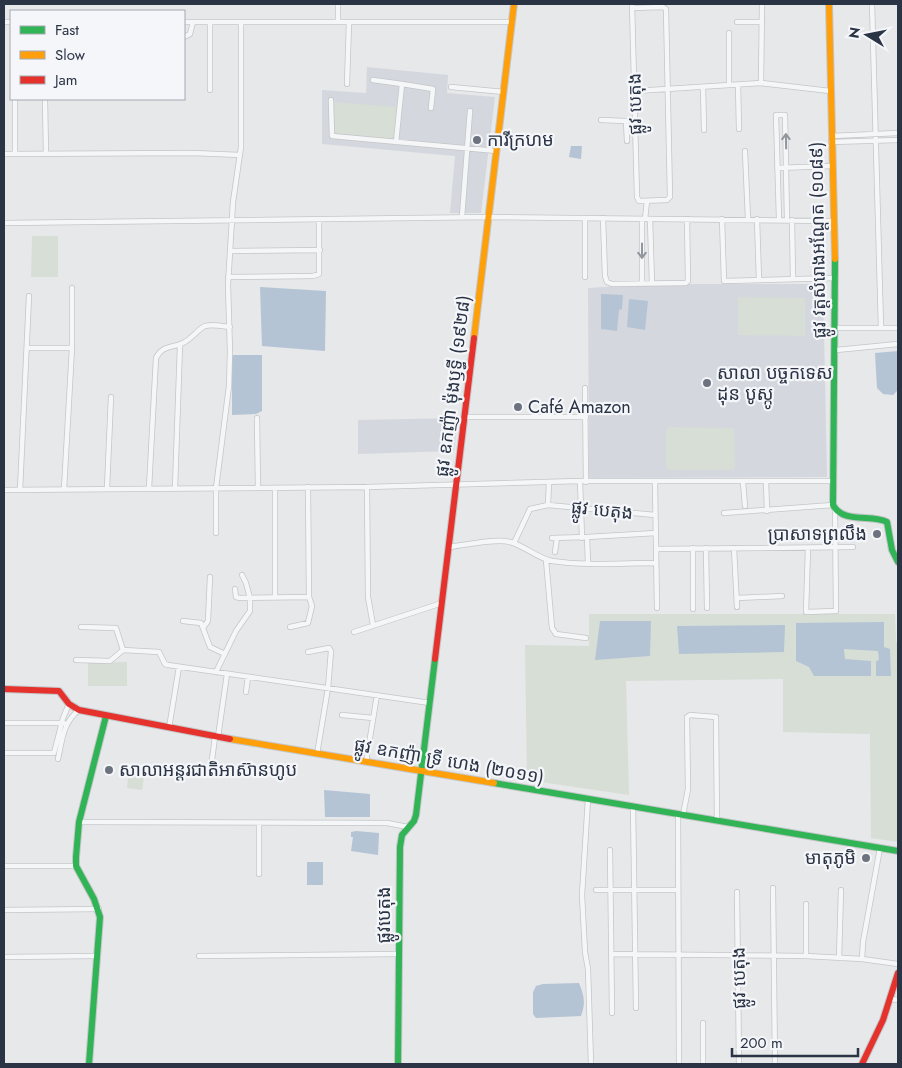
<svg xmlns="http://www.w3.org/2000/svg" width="902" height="1068" viewBox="0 0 902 1068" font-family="Jost,'Noto Sans Khmer',sans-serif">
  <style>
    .built { fill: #d4d7dd }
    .green { fill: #d6ded6 }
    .water { fill: #b4c4d5 }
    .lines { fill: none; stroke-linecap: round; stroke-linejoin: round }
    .street-casing { stroke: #c4c6c8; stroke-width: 6 }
    .fast-casing { stroke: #c4c6c8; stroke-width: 8 }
    .slow-casing { stroke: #c4c6c8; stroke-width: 8 }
    .jam-casing { stroke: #c4c6c8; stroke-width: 8 }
    .street { stroke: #f5f6f7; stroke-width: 4.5 }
    .fast { stroke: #30b455; stroke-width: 6 }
    .slow { stroke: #ff9f0a; stroke-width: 6 }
    .jam { stroke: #e5322d; stroke-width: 6 }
    .oneway { stroke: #90959e }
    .poi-dot { fill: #6c737f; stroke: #f4f6f9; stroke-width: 2 }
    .labels { text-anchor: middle; stroke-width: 4.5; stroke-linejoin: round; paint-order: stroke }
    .street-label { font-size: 18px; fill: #2b3445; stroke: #f4f6f9 }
    .poi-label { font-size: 18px; fill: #2b3445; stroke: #f4f6f9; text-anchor: start }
  </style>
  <rect width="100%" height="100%" fill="#e6e8ea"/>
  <path class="built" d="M367 67 448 75 447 93 495 97 481 213H450L455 156 322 144V90L366 93Z
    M653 284H823L827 477 589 478 588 288Z
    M458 418 454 451 358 454V420Z"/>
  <path class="green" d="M334 102 397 107 394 139 335 134Z
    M32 236H58V277H31Z
    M738 297 805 298V336L738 335Z
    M669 427 732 428 734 430 735 468 733 470H669L666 468V430Z
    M589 614H895L896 641 898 647V842L871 838 870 734 783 732V679L626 681 629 795 527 780 525 645 589 646Z
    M127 662V686H88V663Z
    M129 768 145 770 142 790 127 788Z"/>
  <path class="water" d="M571 146H582L581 159 569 157Z
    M260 287 326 291 325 351 262 346Z
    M601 294 623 295 622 309 619 310 617 331 601 329Z
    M629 299 648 301 645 330 627 327Z
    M898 351V390L893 395 883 394 877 388 875 353Z
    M232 355H262V411L256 414 232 415Z
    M600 621H651L650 656 595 660Z
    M884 622V647L890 649 891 676H876V661L879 660 878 651 844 649 845 659 871 661V676H814L809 667 796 661V623Z
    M785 625 784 652 679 654 677 626Z
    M324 790 370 794V817H325Z
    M356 831 379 833 378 855 351 851 353 837H351V832Z
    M307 862H323V885H307Z
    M579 983C584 995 586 1003 581 1016L536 1018 533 1014V992L536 986 543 984Z"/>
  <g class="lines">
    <defs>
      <path id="street" d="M338 4V22
        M632 4 637 197 639 201 667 200 670 197 666 9 663 7 632 8
        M872 4 881 328
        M4 22H11
        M184 22H512
        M210 22V90
        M737 22H762
        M184 37 190 34 193 22
        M373 80 402 84 396 142
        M761 83 762 4
        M347 84 349 22
        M402 84 433 89 431 108
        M729 85V33
        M738 85 739 129
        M451 87 504 92
        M703 87 704 130
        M635 91 761 83 830 91
        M15 99V154
        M45 99 46 154
        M331 100 332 136 497 151
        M601 120 626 121
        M831 136 898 133
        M627 141 626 121 635 120
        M831 142 898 140
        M745 151 748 219
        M4 154 193 153 240 155
        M777 168 832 166
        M462 217 470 111
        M603 218 605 276 607 282 612 284 686 283 688 281 687 219
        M642 219V282
        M645 219 647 201
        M650 219 652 283
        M722 219 724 281 836 278
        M757 219 759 280
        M779 219 776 115H785L787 219
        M792 220 793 279
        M4 223 489 217 833 221
        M230 251 320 250
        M228 277 313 276 319 274V219
        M585 277V218
        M836 328H898
        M27 348H72
        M836 350 898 344
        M585 388 586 482
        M465 417H586
        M257 418 258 488
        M580 481 582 538
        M766 481 767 511
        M655 482 657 608
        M743 482 745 506
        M367 487 368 597 373 625
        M107 488 111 397
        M149 488 156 358C162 345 173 348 183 343 192 339 199 328 205 326 212 324 222 326 230 327
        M175 488 180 345
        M275 488V597
        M64 489 72 348V288
        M4 490 367 487 580 481H834
        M20 490 29 296
        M548 505 655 515
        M724 513 833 505
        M216 533V488L229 386 230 352 228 285 233 202 241 147V22
        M587 537 588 563
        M552 538 587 537 656 533
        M514 543 530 509 548 505 549 482
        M449 547C464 545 497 538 510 542 525 546 537 558 552 561 586 566 622 563 656 563
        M693 548V609
        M706 548 707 608
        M734 548 737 607
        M808 548 806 612 836 611 835 509
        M656 549 853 547
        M555 552 557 538
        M546 560 552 628 556 634 586 638
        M235 589 236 597 240 598 309 597
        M737 598 782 596
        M183 621 201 623 210 647 225 654
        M81 627 116 628 123 650 159 652 165 664 168 665 430 703
        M290 627 308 623 312 606 309 597 308 487
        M203 628 208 621 210 577
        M354 632 442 603
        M308 652 329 648 331 651 328 688 317 754
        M76 660 110 661 123 650
        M216 672 236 631 250 611V598L246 583 242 575
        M246 692 248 677
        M342 715 373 718
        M4 723H62L66 724
        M169 728 179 667
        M218 737 227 674
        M4 753H54L63 718 69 704
        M58 759C62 741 63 722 79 710
        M366 762 377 695
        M203 767H211L215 737
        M588 799 582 895 585 952 588 969 591 1064
        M633 806 636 1008
        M678 814 679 1064
        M683 815 688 789 687 717 690 715 716 717 717 821
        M79 822 387 823 408 827
        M259 823V874
        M610 850 612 1013
        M4 866H76
        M773 888 775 1064
        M596 890H678
        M737 892 739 1064
        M806 904V956
        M4 910 99 909
        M611 954 806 956 862 959 898 964
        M199 956 399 954
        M4 957 97 956
        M839 958 841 890
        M862 959 863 942 880 848
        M891 999 898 1000
        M703 1023V1064"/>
      <path id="fast" d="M835 259 833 505C843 524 871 514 887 522L892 550 898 562
        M494 783 898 851
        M89 1064 100 917 94 899 76 866V857L79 822 106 716
        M398 1064 400 847 402 835 414 821 416 815 435 659"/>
      <path id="slow" d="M829 4 835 259
        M474 338 514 4
        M230 739 494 783"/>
      <path id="jam" d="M435 659 474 338
        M4 689 59 691 69 704 79 710 230 739
        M862 1064 883 1020 898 973"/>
    </defs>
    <use href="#street" class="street-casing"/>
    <use href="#fast" class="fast-casing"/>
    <use href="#slow" class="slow-casing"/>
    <use href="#jam" class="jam-casing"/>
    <use href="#street" class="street"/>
    <use href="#fast" class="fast"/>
    <use href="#slow" class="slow"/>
    <use href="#jam" class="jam"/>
  </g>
  <defs><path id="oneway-shaft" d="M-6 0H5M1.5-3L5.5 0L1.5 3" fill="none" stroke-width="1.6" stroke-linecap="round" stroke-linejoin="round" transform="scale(1.25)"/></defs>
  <g class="oneway">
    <use href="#oneway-shaft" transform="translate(786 141) rotate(-91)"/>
    <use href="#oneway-shaft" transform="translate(642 251) rotate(90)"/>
  </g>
  <g class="poi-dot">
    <circle cx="477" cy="140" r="5"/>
    <circle cx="707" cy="383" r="5"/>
    <circle cx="518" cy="407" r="5"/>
    <circle cx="877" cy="534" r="5"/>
    <circle cx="109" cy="770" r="5"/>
    <circle cx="866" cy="858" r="5"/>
  </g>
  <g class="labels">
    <g class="street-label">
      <text transform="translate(635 104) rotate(-91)" y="6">ផ្លូវ បេតុង</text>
      <text transform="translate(818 240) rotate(-91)" y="6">ផ្លូវ វត្តសំរោងអណ្ដែត (១០៨៩)</text>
      <text transform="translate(453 386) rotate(-83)" y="6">ផ្លូវ ឧកញ៉ា ម៉ុងឫទ្ធី (១៩២៨)</text>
      <text transform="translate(602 510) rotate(6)" y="6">ផ្លូវ បេតុង</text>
      <text transform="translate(449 761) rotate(10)" y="6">ផ្លូវ ឧកញ៉ា ទ្រី ហេង (២០១១)</text>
      <text transform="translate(384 915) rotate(-90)" y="6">ផ្លូវបេតុង</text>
      <text transform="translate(739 978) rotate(-91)" y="6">ផ្លូវ បេតុង</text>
    </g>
    <g class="poi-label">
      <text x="487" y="146">ការីក្រហម</text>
      <text x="717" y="379">សាលា បច្ចកទេស<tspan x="717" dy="21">ដុន បូស្កូ</tspan></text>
      <text x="528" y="413">Café Amazon</text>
      <text x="867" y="540" text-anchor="end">ប្រាសាទព្រលឹង</text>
      <text x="119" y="776">សាលាអន្ដរជាតិអាស៊ានហូប</text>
      <text x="856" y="864" text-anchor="end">មាតុភូមិ</text>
    </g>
  </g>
  <rect width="902" height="1068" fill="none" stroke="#2b3445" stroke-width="10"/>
  <rect x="10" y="10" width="175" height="90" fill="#f4f6f9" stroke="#a4a8b1"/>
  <rect x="20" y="26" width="25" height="8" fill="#30b455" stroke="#a4a8b1"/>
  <text x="55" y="35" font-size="15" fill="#2b3445">Fast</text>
  <rect x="20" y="51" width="25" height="8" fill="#ff9f0a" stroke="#a4a8b1"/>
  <text x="55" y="60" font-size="15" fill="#2b3445">Slow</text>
  <rect x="20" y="76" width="25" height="8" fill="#e5322d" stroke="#a4a8b1"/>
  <text x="55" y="85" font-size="15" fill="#2b3445">Jam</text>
  <g transform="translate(867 35) rotate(280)" stroke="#f4f6f9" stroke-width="4" paint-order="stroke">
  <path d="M0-4L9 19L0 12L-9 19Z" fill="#2b3445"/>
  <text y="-8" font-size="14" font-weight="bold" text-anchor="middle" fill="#2b3445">N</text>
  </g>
  <path d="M732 1048v8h126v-8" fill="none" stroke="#2b3445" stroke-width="2.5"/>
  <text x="740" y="1048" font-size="15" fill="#2b3445" stroke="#f4f6f9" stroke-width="4" paint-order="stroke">200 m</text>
</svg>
